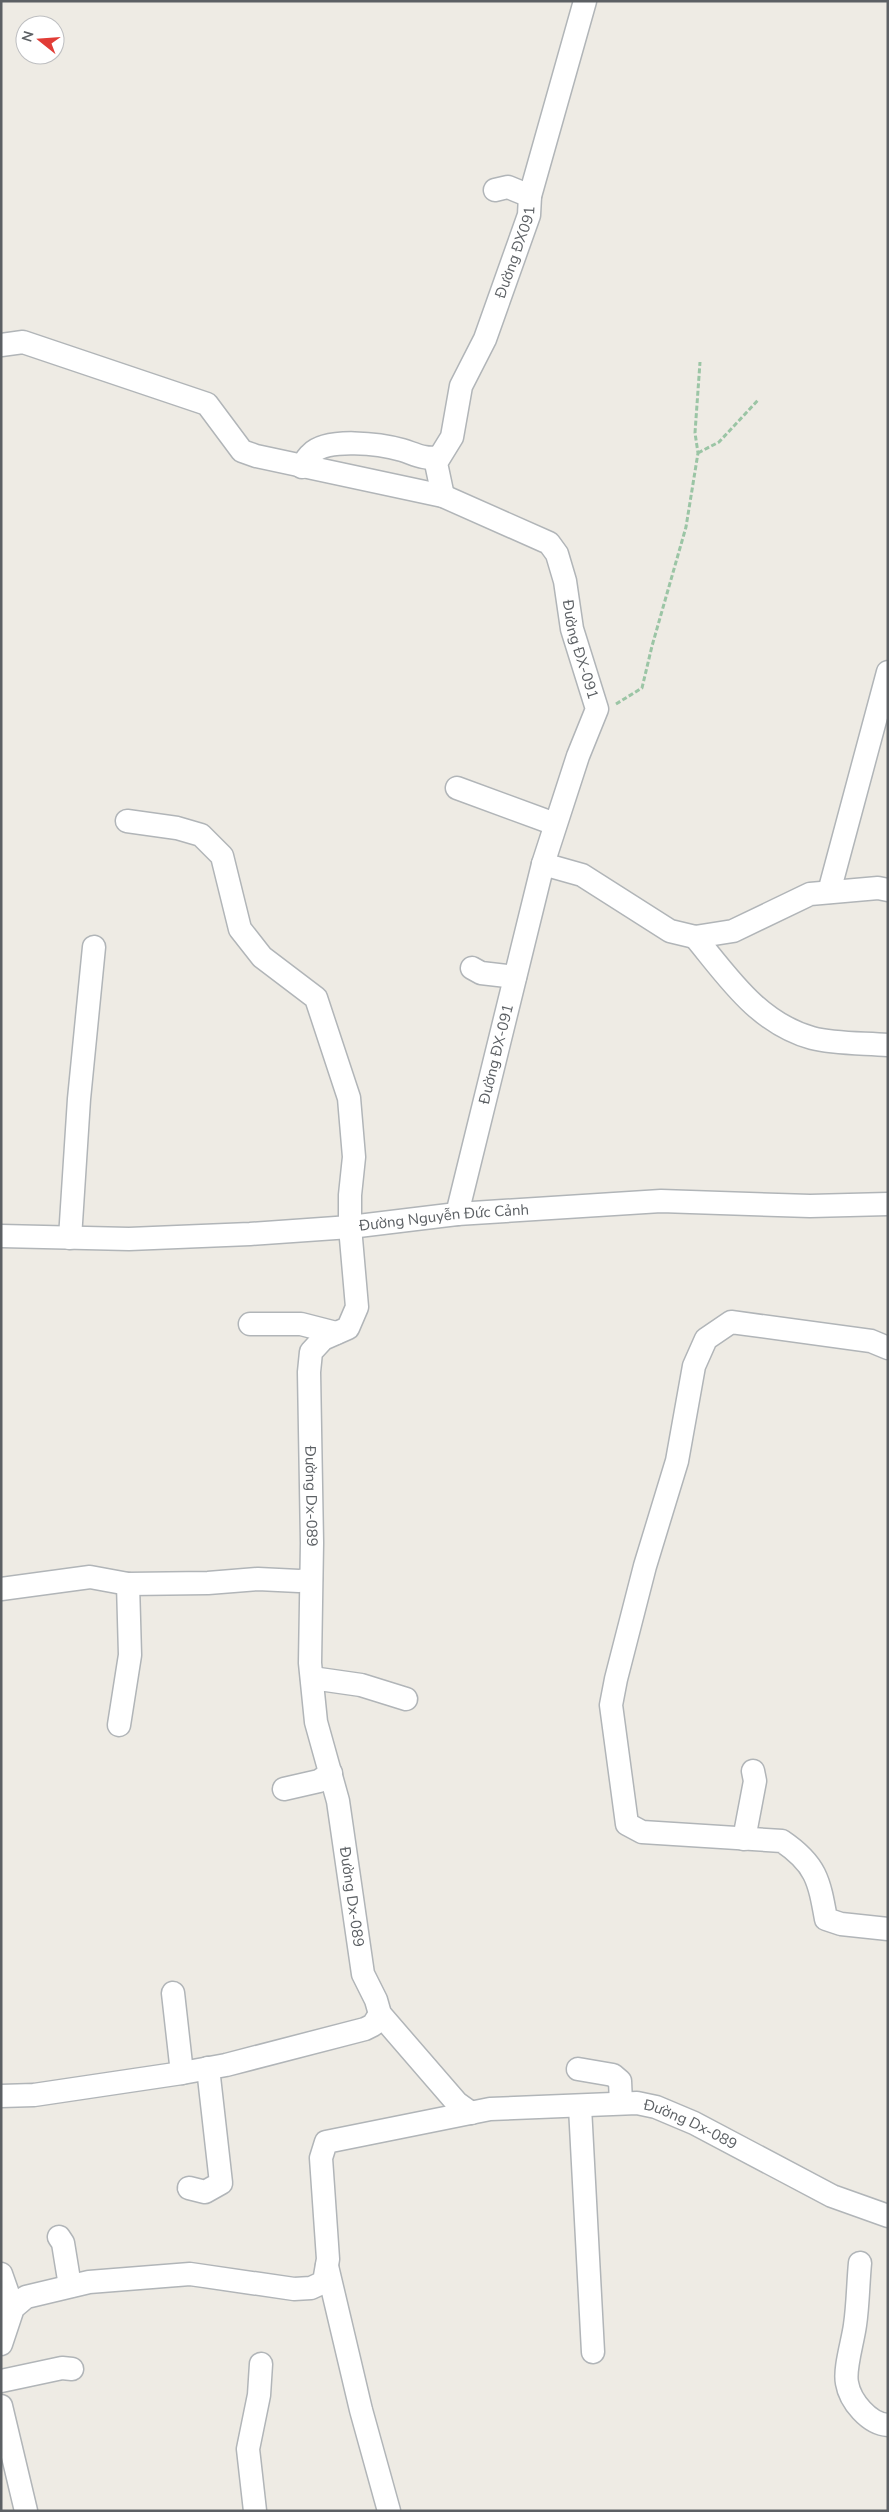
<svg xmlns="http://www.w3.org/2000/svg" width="889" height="2512" viewBox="0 0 889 2512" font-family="'Nunito Sans',sans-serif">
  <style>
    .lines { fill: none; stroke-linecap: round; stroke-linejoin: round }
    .minor-casing { stroke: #b1b5b8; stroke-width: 25 }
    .path { stroke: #9bc5a5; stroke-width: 3; stroke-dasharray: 5 2.5; stroke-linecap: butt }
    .minor { stroke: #fff; stroke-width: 22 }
    .labels { text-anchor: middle; stroke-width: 4; stroke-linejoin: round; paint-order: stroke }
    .street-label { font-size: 15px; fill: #5c6064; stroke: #fff }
  </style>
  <rect width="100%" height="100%" fill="#eeebe4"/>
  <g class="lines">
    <defs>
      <g id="minor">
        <path d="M495 190 508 187 530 196"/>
        <path id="s1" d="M1 345 23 342 207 404 242 451 256 456 443 496 549 543 557 554 565 581 572 629 597 709 578 756 543 864 457 1214"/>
        <path d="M302 467C304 463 307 457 311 454 327 437 381 444 402 450 415 454 425 460 439 457"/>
        <path id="s2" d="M443 496 436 463 452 437 461 386 485 339 529 215 530 196 585 1"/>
        <path d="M457 788 555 824"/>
        <path id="s3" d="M127 821 177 828 201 835 222 856 240 929 262 957 316 998 349 1098 354 1157 350 1195V1227L357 1307 348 1328 323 1339 311 1352 309 1372 312 1543 310 1663 316 1722 338 1801 363 1974 376 2000 380 2014 457 2103 471 2113"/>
        <path d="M543 864 582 875 670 931 695 937 733 931 810 894 878 888 888 890"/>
        <path d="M829 892 888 672"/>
        <path d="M695 937C728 977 758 1023 812 1038 834 1044 864 1043 888 1045"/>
        <path d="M472 968 481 973 515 977"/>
        <path id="s4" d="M1 1236 129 1239 250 1234 350 1227 457 1214 661 1201 810 1206 888 1204"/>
        <path d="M70 1238 79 1099 94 947"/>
        <path d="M250 1324H301L336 1333"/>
        <path d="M888 1348 871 1341 731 1322 706 1339 694 1366 677 1461 645 1566 616 1679 611 1705 627 1824 642 1832 782 1841C816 1864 819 1880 826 1919L841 1924 888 1929"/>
        <path d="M1 1589 90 1577 128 1584 208 1583 258 1579 299 1581 311 1579"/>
        <path d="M312 1678 361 1685 406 1699"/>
        <path d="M119 1725 130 1655 128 1584"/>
        <path d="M284 1789 319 1781 331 1773"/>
        <path d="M744 1839 755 1781 753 1771"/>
        <path d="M173 1993 182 2073"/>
        <path d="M578 2069 613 2075 620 2081 621 2103"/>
        <path d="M1 2096 34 2095 182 2073 226 2065 365 2029 373 2025 380 2014"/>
        <path d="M580 2107 593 2352"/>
        <path d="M189 2188 205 2192 221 2183 208 2068"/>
        <path d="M59 2237 63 2243 70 2286"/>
        <path d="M860 2263C858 2284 858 2305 855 2325 853 2341 844 2369 847 2383 850 2401 869 2424 888 2425"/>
        <path d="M327 2266 361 2410 389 2511"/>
        <path d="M1 2274 13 2308"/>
        <path id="s5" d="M1 2344 13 2308 26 2297 89 2282 190 2274 294 2289 311 2288 324 2282 328 2259 321 2158 326 2142 490 2109 637 2103 656 2107 694 2123 832 2196 888 2216"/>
        <path d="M1 2381 62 2368 72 2369"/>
        <path d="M1 2406 26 2511"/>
        <path d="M255 2511 248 2449 259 2395 261 2364"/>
      </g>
    </defs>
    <use href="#minor" class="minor-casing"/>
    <path class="path" d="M698 453 719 442 759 399
      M616 704 642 688 652 646 686 527 698 453 695 433 700 362"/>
    <use href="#minor" class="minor"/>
  </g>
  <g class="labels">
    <g class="street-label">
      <text dy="5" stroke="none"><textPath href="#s2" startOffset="261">Đường ĐX091</textPath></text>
      <text dy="5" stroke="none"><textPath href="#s1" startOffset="709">Đường ĐX-091</textPath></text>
      <text transform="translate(496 1054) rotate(-76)" y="5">Đường ĐX-091</text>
      <text dy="5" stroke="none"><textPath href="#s4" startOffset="444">Đường Nguyễn Đức Cảnh</textPath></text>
      <text dy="5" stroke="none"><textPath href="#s3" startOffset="811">Đường Dx-089</textPath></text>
      <text dy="5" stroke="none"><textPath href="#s3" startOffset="1216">Đường Dx-089</textPath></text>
      <text dy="5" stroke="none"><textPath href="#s5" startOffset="871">Đường Dx-089</textPath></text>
    </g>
  </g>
  <rect width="889" height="2512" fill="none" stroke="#5c6064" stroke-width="5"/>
  <g transform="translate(40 40) rotate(287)"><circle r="24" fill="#ffffff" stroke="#bebfc1"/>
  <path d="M0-4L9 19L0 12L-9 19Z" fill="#e13c36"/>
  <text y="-8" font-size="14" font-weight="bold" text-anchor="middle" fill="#5c6064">N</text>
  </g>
</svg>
